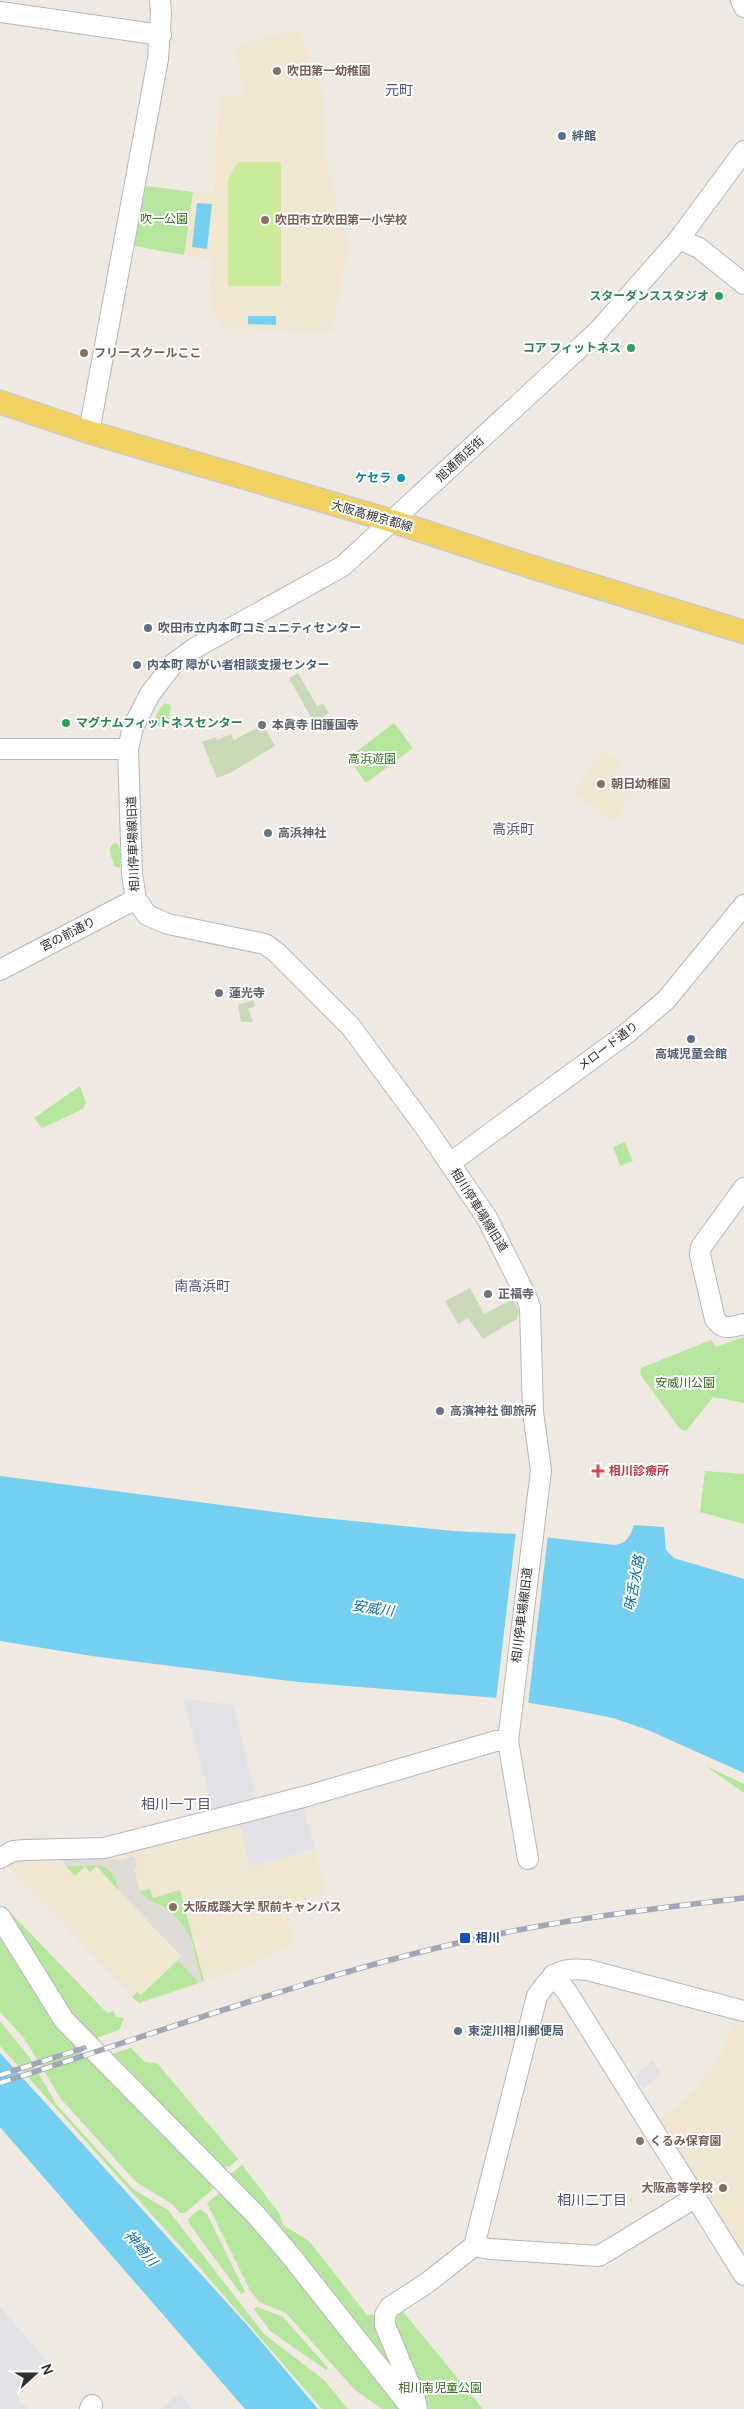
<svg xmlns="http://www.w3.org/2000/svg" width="744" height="2409" viewBox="0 0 744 2409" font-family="Manrope,'Noto Sans JP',sans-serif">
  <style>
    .industrial { fill: #e3e1e8 }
    .education { fill: #f0e6d1 }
    .green { fill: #b6e59e }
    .cemetery { fill: #c8d9b8 }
    .pitch { fill: #c9ec9a }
    .plaza { fill: #dfdcd8 }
    .water { fill: #75cff0 }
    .pier { fill: #efe9e1 }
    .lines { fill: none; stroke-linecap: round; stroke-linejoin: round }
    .secondary-casing { stroke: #b4b7c1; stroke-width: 22 }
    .primary-casing { stroke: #c9c9c9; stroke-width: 25 }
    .secondary { stroke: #fff; stroke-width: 20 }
    .primary { stroke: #f2d163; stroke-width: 22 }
    .rail-casing { stroke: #a3a6b8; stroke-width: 5.5 }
    .rail { stroke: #fff; stroke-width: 4; stroke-dasharray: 11; stroke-linecap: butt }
    .education-dot { fill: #8d6e63; stroke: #fff; stroke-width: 2 }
    .service-dot { fill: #5c6f8a; stroke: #fff; stroke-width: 2 }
    .leisure-dot { fill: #2e9e5b; stroke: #fff; stroke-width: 2 }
    .culture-dot { fill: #0f9aa8; stroke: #fff; stroke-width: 2 }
    .worship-dot { fill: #6b7280; stroke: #fff; stroke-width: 2 }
    .health-dot { fill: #e0444e; stroke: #fff; stroke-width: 2 }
    .transit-dot { fill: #1a4fb4; stroke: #fff; stroke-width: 2 }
    .labels { text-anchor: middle; stroke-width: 4; stroke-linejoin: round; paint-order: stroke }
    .education-label { font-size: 12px; font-weight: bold; fill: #785e54; stroke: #fff; text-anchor: start }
    .service-label { font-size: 12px; font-weight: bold; fill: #4e5e75; stroke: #fff; text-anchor: start }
    .park-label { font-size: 12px; fill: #2c6e1b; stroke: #fff }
    .leisure-label { font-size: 12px; font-weight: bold; fill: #27864d; stroke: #fff; text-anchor: end }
    .street-label { font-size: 12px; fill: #2e2e2e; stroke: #fff }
    .culture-label { font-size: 12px; font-weight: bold; fill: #0d838f; stroke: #fff; text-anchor: end }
    .worship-label { font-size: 12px; font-weight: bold; fill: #5b616d; stroke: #fff; text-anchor: start }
    .health-label { font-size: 12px; font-weight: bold; fill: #be3a42; stroke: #fff; text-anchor: start }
    .transit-label { font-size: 12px; font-weight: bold; fill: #164399; stroke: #fff; text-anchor: start }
    .neighbourhood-label { font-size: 14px; fill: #4d5680; stroke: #fff }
    .water-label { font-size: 14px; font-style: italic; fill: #0d6fa3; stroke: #fff }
  </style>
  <rect width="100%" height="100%" fill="#efe9e1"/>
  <path class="industrial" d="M184 1699 233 1705 257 1802 218 1812 212 1809Z
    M298 1805 304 1808 315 1849 250 1866 238 1820Z
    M653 2061 662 2074 643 2088 634 2076Z
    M0 2307 50 2365 17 2397 28 2409H0Z
    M180 2393 192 2409H160Z"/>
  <path class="education" d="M292 30 299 34 324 97 325 157 348 246 332 332 220 328 213 308 210 287 212 260 184 255 193 192 214 194 220 96H245L236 46Z
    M603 751 622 765 614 777 634 792 612 821 573 792Z
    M239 1820 250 1866 315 1849 327 1893 299 1901 302 1913 287 1917 294 1944 234 1971 139 2003 5 1864Z
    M744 2018V2257L659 2120 673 2110 698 2086 720 2056 736 2020Z"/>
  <path class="green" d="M146 186 193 192 184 255 134 246Z
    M165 703 171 705 169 719 160 726 151 724 161 707Z
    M394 723 413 748 366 783 348 758Z
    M114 843 118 844 120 848V868L114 866C113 857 105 850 114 843Z
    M80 1086 86 1103 83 1109 42 1128 34 1118Z
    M625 1142 633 1161 620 1166 613 1147Z
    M744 1337V1403L713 1397 686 1431 680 1429 640 1374 641 1368 711 1340 716 1347Z
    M705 1471 744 1474V1524L700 1512Z
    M706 1766 744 1784V1793Z
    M99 1865C110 1866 118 1879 118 1890L97 1866 90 1872 85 1866 75 1876 66 1866Z
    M150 1889 153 1898 180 1890 204 1981 202 1982 191 1939 164 1907 148 1900 140 1891Z
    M4 1906 107 2013 114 2011 116 2017 124 2018 119 2030 91 2040C57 2006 24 1950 4 1906Z
    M0 1931 213 2179 210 2183 214 2188 185 2213H180L172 2204 136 2182 61 2099 24 2038 0 2012Z
    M178 1960 199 1983 139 2003 132 1997 137 1992 141 1995Z
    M0 2021 30 2058 56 2104 133 2189 168 2210 264 2334 324 2380 348 2409H322L200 2268 0 2046Z
    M131 2048 145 2062 157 2063 238 2159 230 2166 221 2168 108 2055Z
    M242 2165 279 2213 283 2225 309 2241 367 2315 373 2314 404 2387 228 2176Z
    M223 2190 251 2219 402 2409H382L355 2390 286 2313 259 2302 250 2290 207 2203Z
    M200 2209 207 2214 245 2292 241 2294 190 2225 188 2219Z
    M257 2307 283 2317 328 2368 326 2370 270 2331 254 2309Z
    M399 2307 483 2409H429L391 2325Z"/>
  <path class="cemetery" d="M298 673 317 706 323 704 329 713 314 723 289 678Z
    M263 725 275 746 230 773 217 778 202 742 216 737 217 740 231 734 234 740Z
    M254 1000 255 1006 248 1009 253 1022H241L238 1005Z
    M470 1288 484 1314 513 1299 519 1311 517 1319 483 1339 468 1318 458 1324 445 1301Z"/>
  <path class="pitch" d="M238 162H281V286H228V179Z"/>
  <path class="plaza" d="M105 1856 118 1860 134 1856 137 1867 134 1868 140 1891 148 1900 171 1912 182 1924 191 1939 202 1982 199 1983 178 1960 181 1956 118 1890V1884L110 1869 99 1865 66 1866 59 1858Z"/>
  <path class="water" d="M197 203 212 204 207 249 192 247Z
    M248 316H276V325L248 324Z
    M0 1476 313 1517 453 1531 516 1534 614 1545C627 1544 630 1536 634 1525L664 1527 666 1550 674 1558 744 1579V1773L648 1730 613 1718 573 1710 498 1698 298 1682 92 1656 0 1641Z
    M0 2053 248 2326 318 2409H245L0 2127Z"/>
  <path class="pier" d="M516 1531 548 1535 528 1705 496 1700Z"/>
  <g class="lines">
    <defs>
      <path id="secondary" d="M741 0 744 7
        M0 12 161 35
        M679 239 699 248 744 284
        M89 432 158 59 161 14 160 0
        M0 749H128
        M0 970 136 899
        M450 1163 626 1034 666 1000 744 905
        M744 1188 701 1247 700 1255 715 1319C723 1331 731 1327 744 1324
        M0 1858 13 1851 25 1850 104 1848 307 1796 496 1741H508
        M528 1859 508 1741 541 1470 533 1412 530 1307 526 1296 487 1218 427 1130 351 1027 276 952 265 944 168 924 147 915 136 899 132 874 128 749 133 727 150 694 173 664 195 648 343 566 599 330 679 239 744 151
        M0 1917 64 2020 256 2215 291 2256 412 2409
        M553 1975 567 1992 744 2275
        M474 2246 490 2249 599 2256 696 2197
        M90 2409 92 2405
        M417 2409 414 2395 385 2325V2315L390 2307 427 2283 474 2246 537 1996C554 1973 558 1967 588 1970L744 2011"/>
      <path id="primary" d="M0 402 89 432 392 521 535 568 744 632"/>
    </defs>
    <use href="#secondary" class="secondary-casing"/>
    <use href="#primary" class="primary-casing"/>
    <use href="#secondary" class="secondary"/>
    <use href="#primary" class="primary"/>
    <defs>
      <path id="rail" d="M0 2075 84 2048
        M0 2083C154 2034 309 1977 466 1941 557 1920 650 1909 744 1898"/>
    </defs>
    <use href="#rail" class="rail-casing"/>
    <use href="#rail" class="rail"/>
  </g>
  <g class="education-dot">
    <circle cx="277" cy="71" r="5"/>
    <circle cx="265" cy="220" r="5"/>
    <circle cx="84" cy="353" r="5"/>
    <circle cx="601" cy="784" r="5"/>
    <circle cx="173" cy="1907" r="5"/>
    <circle cx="640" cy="2141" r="5"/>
    <circle cx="723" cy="2188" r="5"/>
  </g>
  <g class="service-dot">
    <circle cx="562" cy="136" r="5"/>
    <circle cx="148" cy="628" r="5"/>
    <circle cx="137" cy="665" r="5"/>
    <circle cx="691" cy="1039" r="5"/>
    <circle cx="458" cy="2031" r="5"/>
  </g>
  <g class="leisure-dot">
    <circle cx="719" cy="296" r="5"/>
    <circle cx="631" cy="348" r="5"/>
    <circle cx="66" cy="723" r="5"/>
  </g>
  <circle class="culture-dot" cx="401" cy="478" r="5"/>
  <g class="worship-dot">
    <circle cx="262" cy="725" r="5"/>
    <circle cx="268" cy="833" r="5"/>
    <circle cx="219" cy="993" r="5"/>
    <circle cx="488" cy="1294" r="5"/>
    <circle cx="440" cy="1411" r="5"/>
  </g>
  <path class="health-dot" d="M595.5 1463.5h5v5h5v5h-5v5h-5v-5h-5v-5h5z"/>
  <rect class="transit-dot" x="459" y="1932" width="12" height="12" rx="2.5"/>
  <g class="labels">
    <g class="education-label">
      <text x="287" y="75">吹田第一幼稚園</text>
      <text x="275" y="224">吹田市立吹田第一小学校</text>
      <text x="94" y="357">フリースクールここ</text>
      <text x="611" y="788">朝日幼稚園</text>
      <text x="183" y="1911">大阪成蹊大学 駅前キャンパス</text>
      <text x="650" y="2145">くるみ保育園</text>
      <text x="713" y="2192" text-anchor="end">大阪高等学校</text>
    </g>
    <g class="service-label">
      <text x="572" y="140">絆館</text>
      <text x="158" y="632">吹田市立内本町コミュニティセンター</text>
      <text x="147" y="669">内本町 障がい者相談支援センター</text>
      <text x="691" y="1058" text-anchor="middle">高城児童会館</text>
      <text x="468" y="2035">東淀川相川郵便局</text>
    </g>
    <g class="park-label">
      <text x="164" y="223">吹一公園</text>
      <text x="372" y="763">高浜遊園</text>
      <text x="685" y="1387">安威川公園</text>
      <text x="440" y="2392">相川南児童公園</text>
    </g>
    <g class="leisure-label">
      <text x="709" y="300">スターダンススタジオ</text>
      <text x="621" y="352">コア フィットネス</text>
      <text x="76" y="727" text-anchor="start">マグナムフィットネスセンター</text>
    </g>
    <g class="street-label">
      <text transform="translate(460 459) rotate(-43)" y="4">旭通商店街</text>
      <text transform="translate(372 516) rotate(16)" y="4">大阪高槻京都線</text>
      <text transform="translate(133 844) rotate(-92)" y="4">相川停車場線旧道</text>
      <text transform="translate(68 934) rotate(-27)" y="4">宮の前通り</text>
      <text transform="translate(608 1046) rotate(-37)" y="4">メロード通り</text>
      <text transform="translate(479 1210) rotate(58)" y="4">相川停車場線旧道</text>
      <text transform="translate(522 1615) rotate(-83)" y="4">相川停車場線旧道</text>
    </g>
    <g class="culture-label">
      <text x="391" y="482">ケセラ</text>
    </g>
    <g class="worship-label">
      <text x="272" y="729">本眞寺 旧護国寺</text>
      <text x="278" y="837">高浜神社</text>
      <text x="229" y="997">蓮光寺</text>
      <text x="498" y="1298">正福寺</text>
      <text x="450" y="1415">高濱神社 御旅所</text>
    </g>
    <g class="health-label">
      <text x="609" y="1475">相川診療所</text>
    </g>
    <g class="transit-label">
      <text x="476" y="1942">相川</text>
    </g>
    <g class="neighbourhood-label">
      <text x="399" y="95">元町</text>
      <text x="513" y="834">高浜町</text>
      <text x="202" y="1291">南高浜町</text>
      <text x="176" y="1809">相川一丁目</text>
      <text x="592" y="2205">相川二丁目</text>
    </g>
    <g class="water-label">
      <text transform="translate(634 1583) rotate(-79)" y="5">味舌水路</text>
      <text transform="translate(373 1608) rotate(8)" y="5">安威川</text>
      <text transform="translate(141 2248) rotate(49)" y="5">神崎川</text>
    </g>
  </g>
  <g transform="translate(35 2374) rotate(69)" stroke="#ffffff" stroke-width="4" paint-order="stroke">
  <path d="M0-4L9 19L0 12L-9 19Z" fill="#2e2e2e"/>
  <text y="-8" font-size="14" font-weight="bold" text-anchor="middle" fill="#2e2e2e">N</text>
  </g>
</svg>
